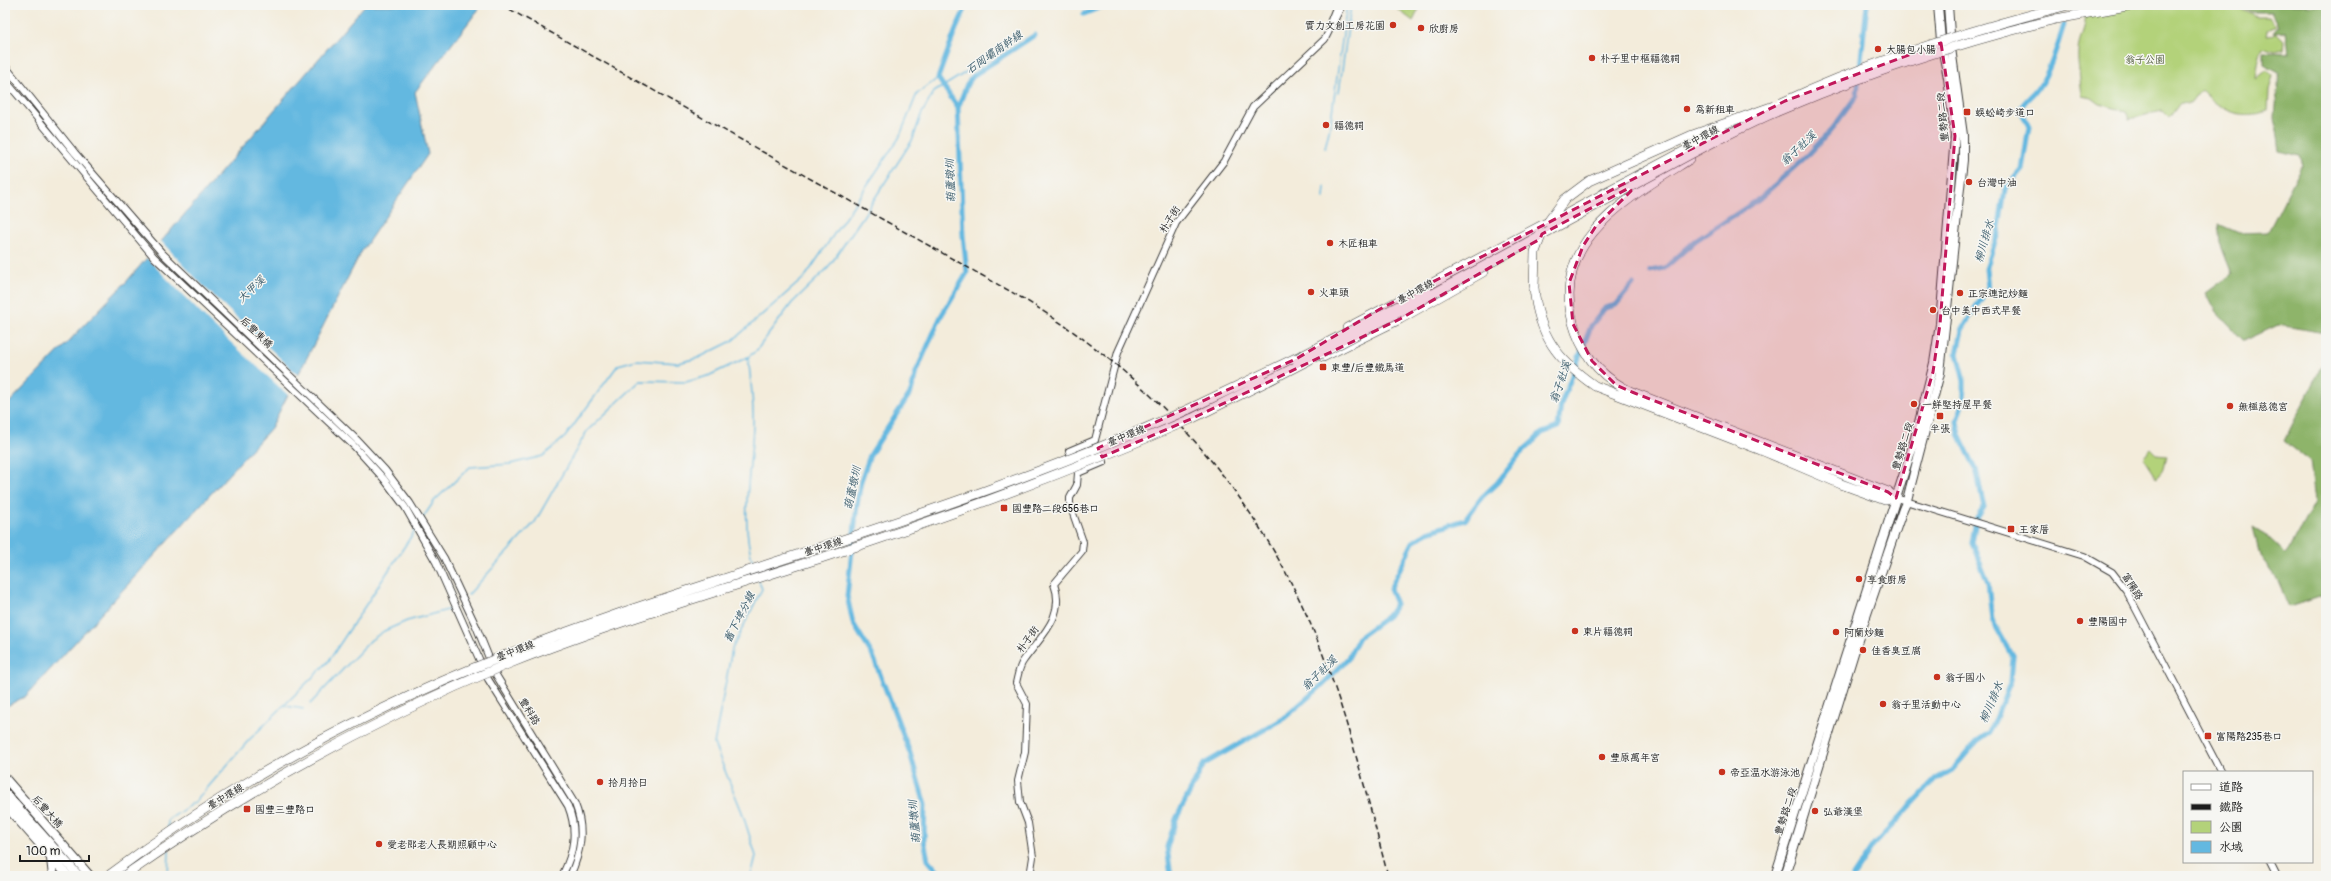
<svg xmlns="http://www.w3.org/2000/svg" width="2331" height="881" viewBox="0 0 2331 881" font-family="Pangolin,'LXGW WenKai TC',sans-serif">
  <style>
    .green { fill: #b3d27a; stroke: #68774b }
    .forest { fill: #8eb46a; stroke: #556843 }
    .water { fill: #63b8e0; stroke: #406a7e }
    .pier { fill: #f3ecdb }
    .lines { fill: none; stroke-linecap: round; stroke-linejoin: round }
    .stream { stroke: #63b8e0; stroke-width: 1.5 }
    .canal { stroke: #63b8e0; stroke-width: 5 }
    .tertiary-casing { stroke: #3c3b39; stroke-width: 8 }
    .primary-casing { stroke: #3c3b39; stroke-width: 10 }
    .motorway-casing { stroke: #3c3b39; stroke-width: 10 }
    .tertiary { stroke: #fff; stroke-width: 6 }
    .primary { stroke: #fff; stroke-width: 8 }
    .motorway { stroke: #fff; stroke-width: 9 }
    .rail { stroke: #1c1c1c; stroke-width: 1.5; stroke-dasharray: 6 3; stroke-linecap: butt }
    .motorway-bridge-casing { stroke: #3c3b39; stroke-width: 10; stroke-linecap: butt }
    .motorway-bridge { stroke: #fff; stroke-width: 9 }
    .marked { fill: #c2185b; fill-opacity: 0.2; stroke: #c2185b; stroke-width: 3; stroke-dasharray: 8 5; stroke-linejoin: round }
    .poi-dot { fill: #c8321e; stroke: #f6f6f2; stroke-width: 1.5 }
    .labels { text-anchor: middle; stroke-width: 3; stroke-linejoin: round; paint-order: stroke }
    .poi-label { font-size: 10px; fill: #1c1c1c; stroke: #f6f6f2; text-anchor: start }
    .park-label { font-size: 10px; fill: #515c3d; stroke: #f6f6f2 }
    .street-label { font-size: 10px; fill: #1c1c1c; stroke: #f6f6f2 }
    .water-label { font-size: 11px; font-style: italic; fill: #385a6a; stroke: #f6f6f2 }
  </style>
  <rect width="100%" height="100%" fill="#f6f6f2"/>
  <filter id="ink" filterUnits="userSpaceOnUse"><feTurbulence type="fractalNoise" baseFrequency=".025" numOctaves="2"/><feDisplacementMap in="SourceGraphic" scale="8" xChannelSelector="R" yChannelSelector="G"/><feConvolveMatrix kernelMatrix="1 2 1 2 8 2 1 2 1" color-interpolation-filters="sRGB"/></filter>
  <filter id="wash" filterUnits="userSpaceOnUse"><feTurbulence type="fractalNoise" baseFrequency=".012" numOctaves="4" result="noise"/><feDisplacementMap in="SourceGraphic" scale="16" xChannelSelector="R" yChannelSelector="G"/><feGaussianBlur stdDeviation="0.9" result="paint"/><feColorMatrix in="noise" values="0 0 0 0 0 0 0 0 0 0 0 0 0 0 0 0 0 1.4 0 .05"/><feComposite in="paint" operator="in"/></filter>
  <g filter="url(#wash)">
    <rect width="100%" height="100%" fill="#f3ecdb"/>
    <path class="green" d="M1392 5H1421L1413 21Z
      M2101 5H2235L2257 17H2269L2276 26 2268 30 2267 35 2277 34 2285 42 2284 49 2274 51 2263 47C2259 56 2257 68 2256 79L2267 70 2273 76 2269 90 2268 111C2239 120 2222 111 2201 90L2190 104 2180 103 2169 118 2162 111 2129 119 2126 111 2099 104 2091 98 2082 96C2081 82 2077 66 2078 52 2078 38 2087 28 2085 15L2101 13Z
      M2151 449 2157 455 2167 456 2164 469 2156 478 2143 458Z"/>
    <path class="forest" d="M2239 5H2326V333L2278 325 2244 341 2216 312 2206 293 2232 274 2220 243 2218 224 2239 233 2268 232 2302 165 2299 156 2280 151 2275 117 2279 73 2264 65V52L2289 53 2286 32 2273 33 2278 26 2271 12H2251Z
      M2326 349V595L2289 607 2276 577 2260 556 2253 528 2268 537 2286 554 2315 502 2310 461 2284 441 2324 362Z"/>
    <path class="water" d="M365 5H482L415 92 428 154 360 254 271 428 26 696 5 707V407L127 281Z"/>
    <path class="pier" d="M160 240 204 287 299 376 289 396 211 324 146 257Z"/>
    <g class="lines">
      <path class="stream" d="M1339 92 1351 5
        M1325 148 1330 127 1347 5
        M1324 198 1325 187
        M748 357C751 380 754 404 753 427 751 473 739 522 754 566
        M422 519 435 500 470 467 510 464 543 456 565 437 618 365 636 360 678 363 698 358 732 341 805 277 899 138 917 94 938 78
        M468 595 535 522 587 431 640 381 686 382 708 376 748 357 756 351 792 303 828 268 862 218 913 139 921 115 934 92 989 58
        M310 704 371 640 384 631 407 621 451 609
        M286 706 303 709
        M168 828V820L196 801 249 740 328 662 416 529
        M168 876 169 850
        M751 876 756 856 742 812 714 744 732 649 762 589 759 581"/>
      <path class="canal" d="M1084 14 1106 5
        M958 108 938 78 956 29 967 5
        M1650 271 1665 268 1695 241 1759 199 1809 154 1833 128 1857 95 1867 5
        M942 876 928 860 924 840 925 805 910 753 873 656 853 623 847 596 857 505 861 481 870 455 911 392 916 372 941 316 967 273 963 235 958 108 967 84 974 75 1035 35
        M1171 876 1167 847 1176 819 1204 764 1283 719 1320 687 1347 660 1359 637 1388 616 1396 604 1390 589 1413 542 1428 532 1465 520 1482 497 1497 483 1519 455 1542 433 1558 427 1561 404 1591 326 1605 308 1616 305 1633 284
        M1853 876 1873 846 1936 779 1952 770 1977 741 1990 732 2011 681 2013 657 1992 620 1988 583 1972 543 1976 520 1984 507 1976 469 1959 434 1957 421 1964 398V381L1957 354 1962 330 1988 288 1986 269 1998 233 2005 189 2022 169 2029 127 2020 109C2025 100 2032 96 2038 88 2051 70 2057 46 2064 25"/>
    </g>
  </g>
  <g filter="url(#ink)">
    <g class="lines">
      <defs>
        <path id="tertiary" d="M1331 20 1337 5
          M5 66 75 153 162 253 358 441 385 470 410 503 444 558 476 626 496 675 575 804C585 829 581 852 570 876
          M5 80 154 257 354 446 384 479 405 507 436 562 488 679 568 806C578 831 574 852 562 876
          M1095 440 1118 352 1176 223 1224 161 1253 107 1325 39 1342 5
          M1078 473 1104 462 1101 454
          M1896 498 2084 556 2112 572 2126 590 2221 772
          M2270 862 2277 876
          M1030 876 1033 857 1028 823 1020 802 1018 781 1025 752 1027 704 1016 683C1018 675 1019 666 1024 660 1041 636 1066 616 1054 584L1082 551 1083 542 1070 505V498L1077 485 1078 473 1069 451 1095 440"/>
        <path id="primary" d="M5 778 90 876
          M5 793 79 876
          M5 805 68 876
          M51 859 53 876
          M1775 876 1914 442 1934 363 1940 324 1955 136 1948 78 1941 41 1938 5
          M1785 876 1858 640 1903 509 1907 500 1940 373 1963 160V135L1951 48 1948 5"/>
        <path id="motorway" d="M2053 9 2068 5
          M2056 19 2132 5
          M1716 134 1745 120
          M1690 159C1628 198 1544 243 1576 332 1586 359 1605 380 1632 392L1888 492 1896 498
          M1604 193 1642 173
          M1534 288C1539 335 1556 359 1595 386L1761 450 1841 484 1885 500 1896 498
          M1347 328 1554 219
          M1323 357 1400 319 1483 272
          M1187 410 1302 355
          M1191 419 1274 378"/>
      </defs>
      <use href="#tertiary" class="tertiary-casing"/>
      <use href="#primary" class="primary-casing"/>
      <use href="#motorway" class="motorway-casing"/>
      <use href="#tertiary" class="tertiary"/>
      <use href="#primary" class="primary"/>
      <use href="#motorway" class="motorway"/>
      <path class="rail" d="M502 5 1022 298C1151 376 1251 486 1311 625 1345 705 1366 792 1388 876"/>
      <defs>
        <path id="motorway-bridge" d="M1781 103C1867 63 1961 33 2053 9
          M1636 177 1722 131
          M1548 222 1565 199 1589 181 1690 136 1774 106
          M1550 223 1611 190
          M1534 288 1535 252 1542 233
          M1296 359 1427 291
          M1268 381C1386 321 1501 256 1619 193 1675 163 1731 130 1790 106 1877 70 1965 41 2056 19
          M108 876C229 785 366 710 506 655 594 620 685 592 775 562 914 517 1053 470 1187 410
          M124 876C244 792 372 720 508 664 611 623 718 591 824 557 948 517 1071 471 1191 419"/>
      </defs>
      <use href="#motorway-bridge" class="motorway-bridge-casing"/>
      <use href="#motorway-bridge" class="motorway-bridge"/>
    </g>
  </g>
  <path class="marked" d="M1941 43 1955 136 1940 324 1933 372 1896 498 1888 492 1632 392 1616 385 1592 361 1573 324 1569 283 1583 246 1596 226 1631 191 1629 188 1542 234 1540 239 1400 319 1191 419 1102 457 1098 448 1296 359 1380 309 1785 101Z"/>
  <g class="poi-dot">
    <circle cx="1393" cy="25" r="4"/>
    <circle cx="1421" cy="28" r="4"/>
    <circle cx="1878" cy="49" r="4"/>
    <circle cx="1592" cy="58" r="4"/>
    <circle cx="1687" cy="109" r="4"/>
    <rect x="1963" y="108" width="8" height="8" rx="2"/>
    <circle cx="1326" cy="125" r="4"/>
    <circle cx="1969" cy="182" r="4"/>
    <circle cx="1330" cy="243" r="4"/>
    <circle cx="1311" cy="292" r="4"/>
    <circle cx="1960" cy="293" r="4"/>
    <circle cx="1933" cy="310" r="4"/>
    <rect x="1319" y="363" width="8" height="8" rx="2"/>
    <circle cx="1914" cy="404" r="4"/>
    <circle cx="2230" cy="406" r="4"/>
    <rect x="1936" y="412" width="8" height="8" rx="2"/>
    <rect x="1000" y="504" width="8" height="8" rx="2"/>
    <rect x="2007" y="525" width="8" height="8" rx="2"/>
    <circle cx="1859" cy="579" r="4"/>
    <circle cx="2080" cy="621" r="4"/>
    <circle cx="1575" cy="631" r="4"/>
    <circle cx="1836" cy="632" r="4"/>
    <circle cx="1863" cy="650" r="4"/>
    <circle cx="1937" cy="677" r="4"/>
    <circle cx="1883" cy="704" r="4"/>
    <rect x="2204" y="732" width="8" height="8" rx="2"/>
    <circle cx="1602" cy="757" r="4"/>
    <circle cx="1722" cy="772" r="4"/>
    <circle cx="600" cy="782" r="4"/>
    <rect x="243" y="805" width="8" height="8" rx="2"/>
    <circle cx="1815" cy="811" r="4"/>
    <circle cx="379" cy="844" r="4"/>
  </g>
  <g class="labels">
    <g class="poi-label">
      <text x="1385" y="29" text-anchor="end">實力文創工房花園</text>
      <text x="1429" y="32">欣廚房</text>
      <text x="1886" y="53">大腸包小腸</text>
      <text x="1600" y="62">朴子里中樞福德祠</text>
      <text x="1695" y="113">為新租車</text>
      <text x="1975" y="116">蜈蚣崎步道口</text>
      <text x="1334" y="129">福德祠</text>
      <text x="1977" y="186">台灣中油</text>
      <text x="1338" y="247">木匠租車</text>
      <text x="1319" y="296">火車頭</text>
      <text x="1968" y="297">正宗連記炒麵</text>
      <text x="1941" y="314">台中美中西式早餐</text>
      <text x="1331" y="371">東豐/后豐鐵馬道</text>
      <text x="1922" y="408">一鮮堅持屋早餐</text>
      <text x="2238" y="410">無極慈德宮</text>
      <text x="1940" y="432" text-anchor="middle">半張</text>
      <text x="1012" y="512">國豐路二段656巷口</text>
      <text x="2019" y="533">王家厝</text>
      <text x="1867" y="583">享食廚房</text>
      <text x="2088" y="625">豐陽國中</text>
      <text x="1583" y="635">東片福德祠</text>
      <text x="1844" y="636">阿蘭炒麵</text>
      <text x="1871" y="654">佳香臭豆腐</text>
      <text x="1945" y="681">翁子國小</text>
      <text x="1891" y="708">翁子里活動中心</text>
      <text x="2216" y="740">富陽路235巷口</text>
      <text x="1610" y="761">豐原萬年宮</text>
      <text x="1730" y="776">帝亞溫水游泳池</text>
      <text x="608" y="786">拾月拾日</text>
      <text x="255" y="813">國豐三豐路口</text>
      <text x="1823" y="815">弘爺漢堡</text>
      <text x="387" y="848">愛老郎老人長期照顧中心</text>
    </g>
    <g class="park-label">
      <text x="2145" y="63">翁子公園</text>
    </g>
    <g class="street-label">
      <text transform="translate(1942 117) rotate(-95)" y="4">豐勢路二段</text>
      <text transform="translate(1700 137) rotate(-28)" y="4">臺中環線</text>
      <text transform="translate(1169 219) rotate(-58)" y="4">朴子街</text>
      <text transform="translate(1415 291) rotate(-29)" y="4">臺中環線</text>
      <text transform="translate(257 332) rotate(44)" y="4">后豐東橋</text>
      <text transform="translate(1126 435) rotate(-22)" y="4">臺中環線</text>
      <text transform="translate(1902 446) rotate(-73)" y="4">豐勢路二段</text>
      <text transform="translate(823 546) rotate(-18)" y="4">臺中環線</text>
      <text transform="translate(2133 586) rotate(58)" y="4">富陽路</text>
      <text transform="translate(1027 639) rotate(-54)" y="4">朴子街</text>
      <text transform="translate(515 650) rotate(-21)" y="4">臺中環線</text>
      <text transform="translate(530 711) rotate(59)" y="4">豐科路</text>
      <text transform="translate(225 796) rotate(-31)" y="4">臺中環線</text>
      <text transform="translate(48 811) rotate(48)" y="4">后豐大橋</text>
      <text transform="translate(1785 811) rotate(-72)" y="4">豐勢路二段</text>
    </g>
    <g class="water-label">
      <text transform="translate(994 52) rotate(-35)" y="4">石岡壩南幹線</text>
      <text transform="translate(1798 148) rotate(-43)" y="4">翁子社溪</text>
      <text transform="translate(950 181) rotate(-92)" y="4">葫蘆墩圳</text>
      <text transform="translate(1984 241) rotate(-74)" y="4">柳川排水</text>
      <text transform="translate(251 289) rotate(-43)" y="4">大甲溪</text>
      <text transform="translate(1560 382) rotate(-71)" y="4">翁子社溪</text>
      <text transform="translate(852 488) rotate(-78)" y="4">葫蘆墩圳</text>
      <text transform="translate(739 617) rotate(-63)" y="4">舊下埤分線</text>
      <text transform="translate(1319 673) rotate(-44)" y="4">翁子社溪</text>
      <text transform="translate(1991 702) rotate(-67)" y="4">柳川排水</text>
      <text transform="translate(914 822) rotate(-95)" y="4">葫蘆墩圳</text>
    </g>
  </g>
  <rect width="2331" height="881" fill="none" stroke="#f6f6f2" stroke-width="20"/>
  <rect x="2183" y="771" width="130" height="92" fill="#f6f6f2" stroke="#9f9f9c"/>
  <rect x="2191" y="784" width="20" height="6" fill="#ffffff" stroke="#9f9f9c"/>
  <text x="2219" y="791" font-size="12" fill="#1c1c1c">道路</text>
  <rect x="2191" y="804" width="20" height="6" fill="#1c1c1c" stroke="#9f9f9c"/>
  <text x="2219" y="811" font-size="12" fill="#1c1c1c">鐵路</text>
  <rect x="2191" y="821" width="20" height="12" fill="#b3d27a" stroke="#9f9f9c"/>
  <text x="2219" y="831" font-size="12" fill="#1c1c1c">公園</text>
  <rect x="2191" y="841" width="20" height="12" fill="#63b8e0" stroke="#9f9f9c"/>
  <text x="2219" y="851" font-size="12" fill="#1c1c1c">水域</text>
  <path d="M20 855v6h69v-6" fill="none" stroke="#1c1c1c" stroke-width="2"/>
  <text x="26" y="855" font-size="12" fill="#1c1c1c" stroke="#f6f6f2" stroke-width="3" paint-order="stroke">100 m</text>
</svg>
